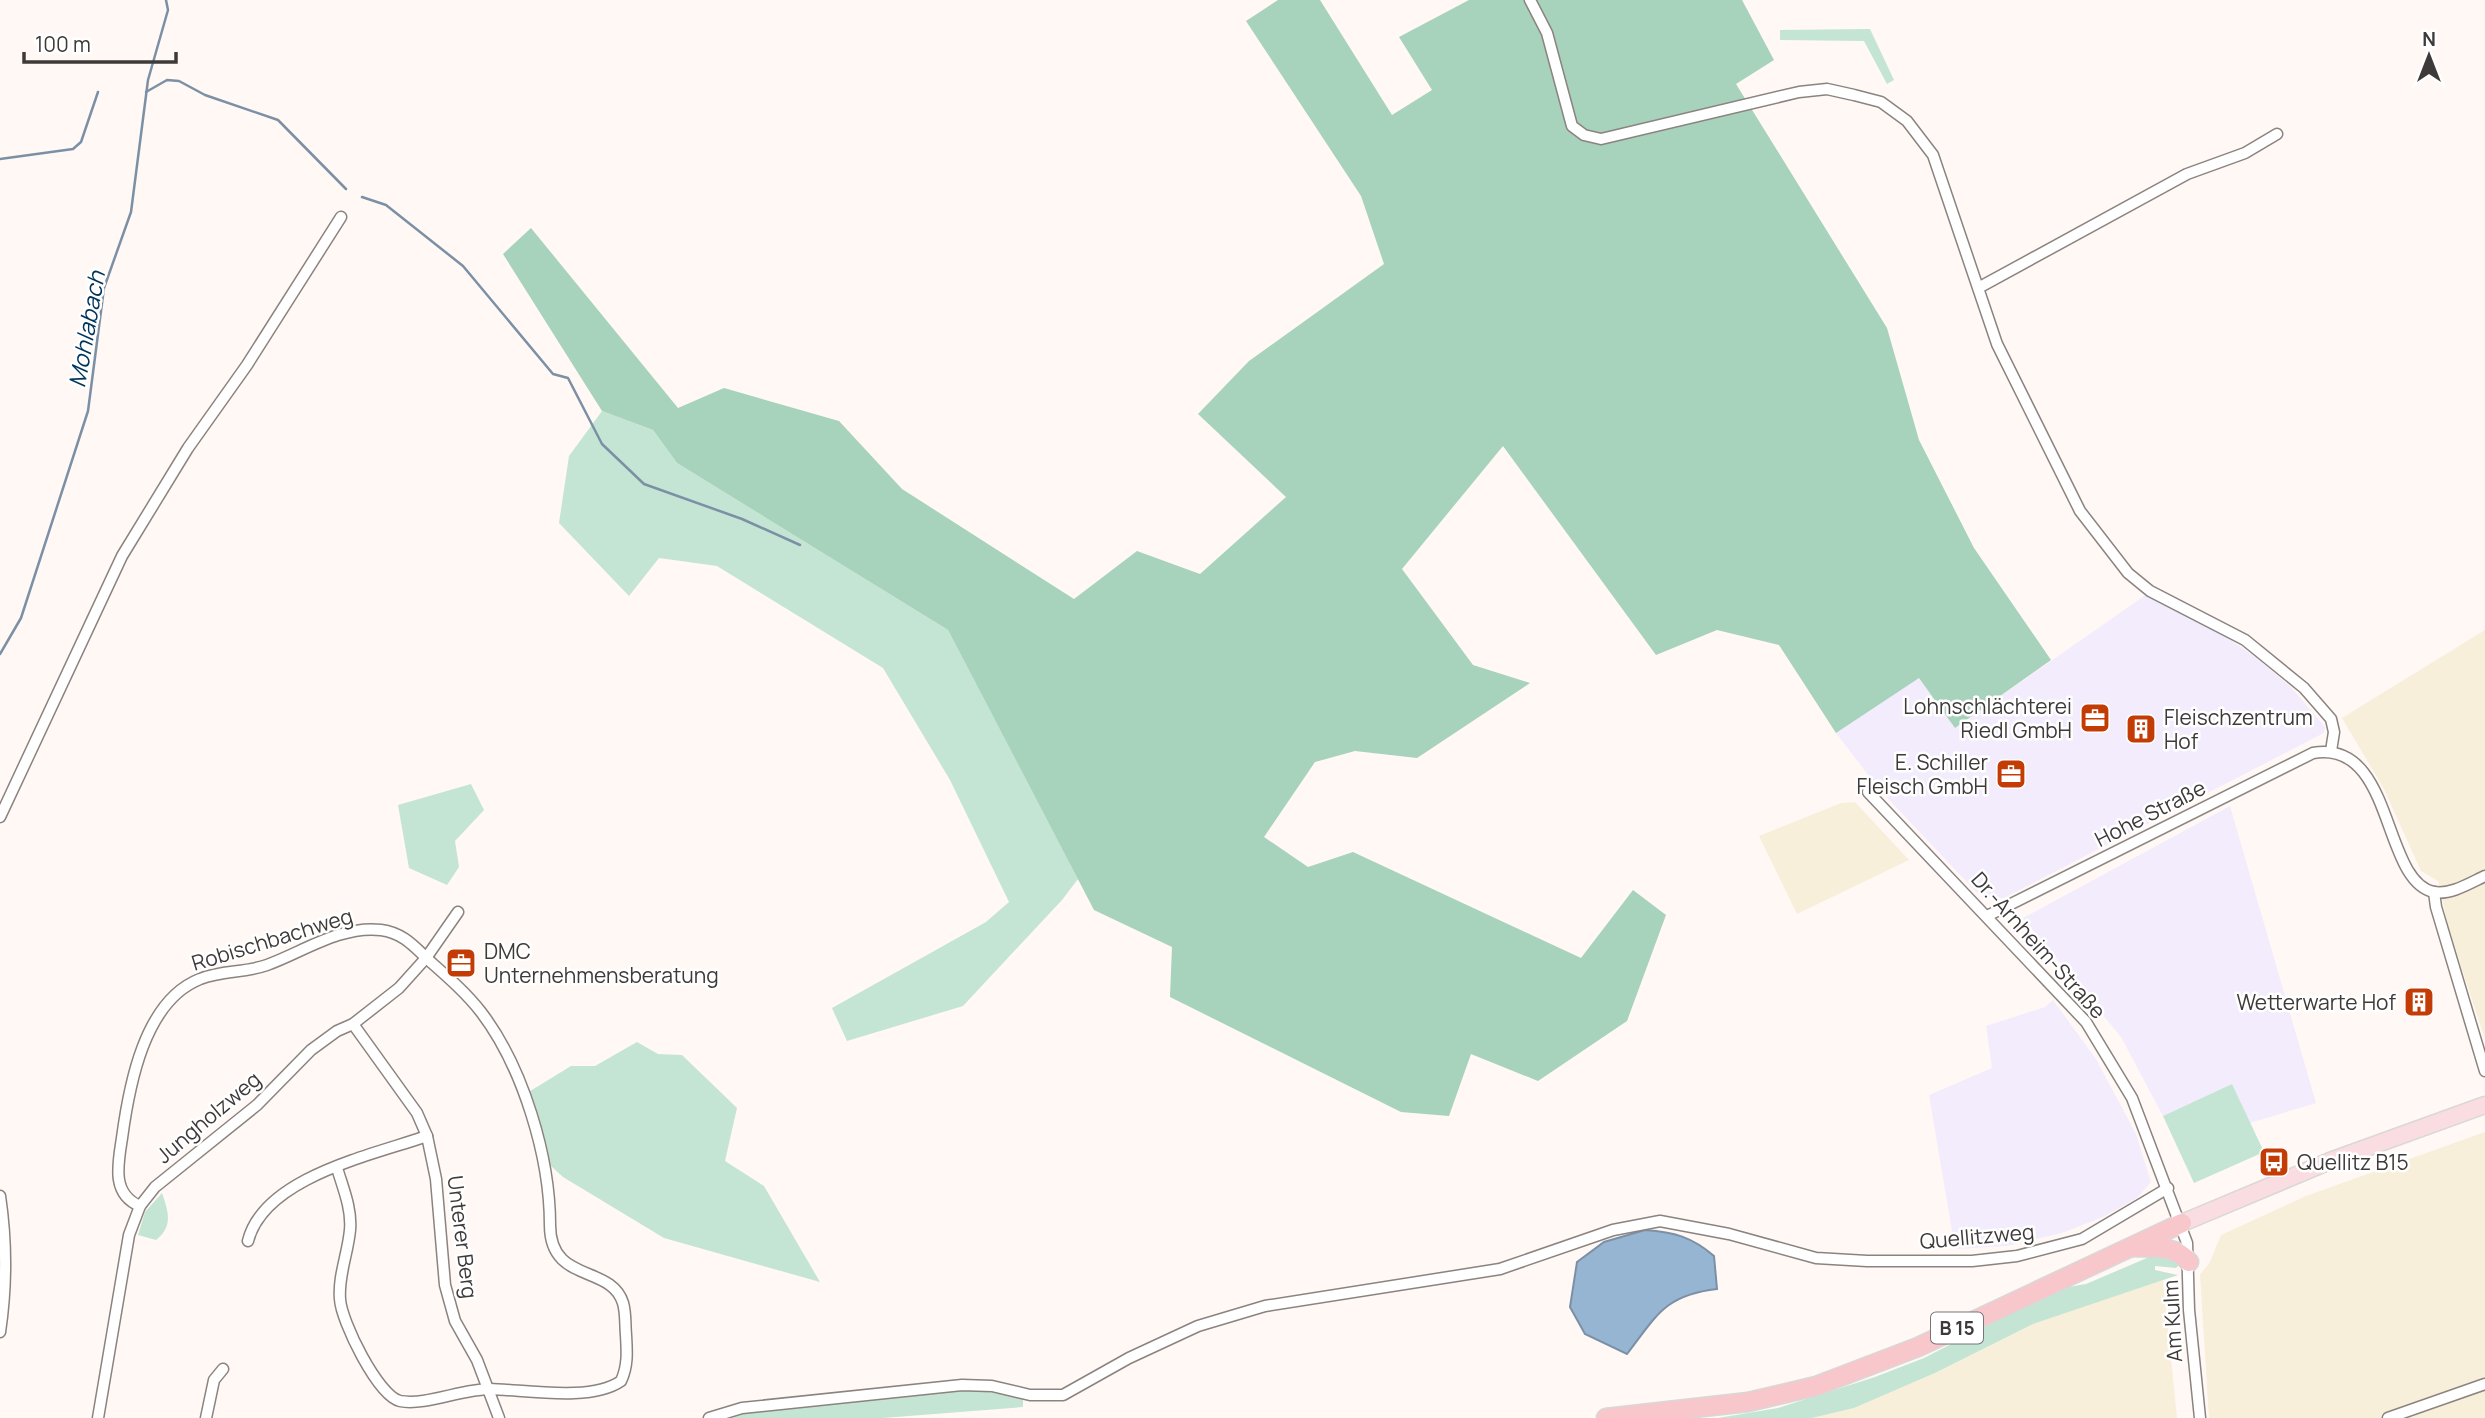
<svg xmlns="http://www.w3.org/2000/svg" width="2485" height="1418" viewBox="0 0 2485 1418" font-family="Manrope,sans-serif">
<rect width="100%" height="100%" fill="#fff8f5"/>
<g fill="#f8efda">
<path d="M 2485,630 L 2485,1039 L 2449,930 L 2438,881 L 2421,871 L 2384,789 L 2342,718 Z"/>
<path d="M 1855,802 L 1909,860 L 1797,914 L 1759,836 L 1841,803 Z"/>
<path d="M 2485,1132 L 2485,1418 L 2209,1418 L 2200,1274 L 2209,1264 L 2221,1235 L 2306,1196 Z"/>
<path d="M 2163,1280 L 2177,1418 L 1812,1418 L 1854,1408 L 1935,1373 L 2033,1324 Z"/>
</g>
<g fill="#f3ecfd">
<path d="M 2147,594 L 2224,636 L 2254,656 L 2291,687 L 2325,727 L 2324,733 L 2004,898 L 1979,895 L 1879,789 L 1836,733 L 1919,677 L 1955,728 Z"/>
<path d="M 2230,806 L 2316,1103 L 2250,1123 L 2232,1084 L 2163,1116 L 2121,1037 L 2023,918 Z"/>
<path d="M 2053,1000 L 2096,1059 L 2136,1134 L 2151,1182 L 2137,1198 L 2103,1217 L 2062,1233 L 2007,1246 L 1955,1249 L 1929,1095 L 1992,1068 L 1986,1026 L 2045,1007 Z"/>
</g>
<g fill="#c4e5d3">
<path d="M 1870,29 L 1894,80 L 1887,84 L 1864,41 L 1780,40 L 1780,30 Z"/>
<path d="M 602,411 L 653,430 L 677,463 L 948,630 L 1078,879 L 1062,900 L 963,1006 L 847,1041 L 832,1008 L 986,922 L 1009,902 L 950,780 L 883,668 L 717,566 L 659,558 L 629,596 L 559,523 L 569,456 Z"/>
<path d="M 471,784 L 484,810 L 455,841 L 459,867 L 447,885 L 409,868 L 398,805 Z"/>
<path d="M 637,1042 L 658,1054 L 682,1055 L 737,1108 L 725,1161 L 764,1186 L 820,1282 L 664,1238 L 563,1177 L 550,1165 L 527,1093 L 571,1066 L 595,1066 Z"/>
<path d="M 2232,1084 L 2264,1152 L 2194,1183 L 2163,1116 Z"/>
<path d="M 162,1193 C 168,1211 174,1226 156,1240 L 138,1235 L 145,1212 Z"/>
<path d="M 2161,1252 L 2179,1265 L 2176,1268 L 2155,1266 L 2155,1270 L 2178,1275 L 2033,1324 L 1935,1373 L 1854,1408 L 1812,1418 L 1718,1418 L 1778,1408 L 1875,1377 L 1924,1358 L 2037,1300 L 2063,1288 L 2086,1284 Z"/>
<path d="M 971,1389 L 1023,1398 L 1023,1407 L 883,1418 L 732,1418 L 747,1413 Z"/>
</g>
<path fill="#a7d2bb" d="M 1278,0 L 1320,0 L 1392,115 L 1432,90 L 1399,37 L 1469,0 L 1742,0 L 1774,60 L 1736,84 L 1887,328 L 1919,440 L 1974,548 L 2051,660 L 1955,728 L 1919,678 L 1836,733 L 1779,645 L 1717,630 L 1656,655 L 1503,446 L 1402,569 L 1473,665 L 1530,683 L 1417,758 L 1355,751 L 1315,762 L 1264,837 L 1308,867 L 1353,852 L 1581,958 L 1633,890 L 1666,915 L 1627,1021 L 1538,1081 L 1471,1054 L 1449,1116 L 1401,1112 L 1170,997 L 1172,947 L 1094,910 L 948,630 L 677,463 L 653,430 L 602,411 L 503,254 L 531,228 L 678,408 L 724,388 L 839,421 L 902,489 L 1074,599 L 1137,551 L 1200,574 L 1286,497 L 1198,414 L 1249,361 L 1384,264 L 1361,196 L 1246,21 Z"/>
<path fill="#96b5d3" stroke="#7c90a5" stroke-width="2" d="M 1645,1230 C 1674,1232 1692,1237 1714,1256 L 1717,1289 C 1665,1295 1657,1315 1627,1354 L 1585,1334 L 1570,1307 L 1577,1262 L 1604,1242 Z"/>
<g fill="none" stroke-linecap="round" stroke-linejoin="round">
<g stroke="#7c90a5" stroke-width="2.5">
<path d="M 146,92 L 167,80 L 179,81 L 205,95 L 278,120 L 346,189"/>
<path d="M 0,159 L 73,149 L 81,142 L 98,92"/>
<path d="M 362,197 L 386,205 L 463,266 L 553,374 L 568,378 L 602,444 L 644,484 L 742,519 L 800,545"/>
<path d="M 0,654 L 21,618 L 88,411 L 104,288 L 131,212 L 148,80 L 168,10 L 166,0"/>
</g>
<g stroke="#8b837f" stroke-width="13">
<g id="street">
<path d="M 1530,0 L 1547,33 L 1572,126 L 1584,135 L 1601,139 L 1799,92 L 1827,89 L 1854,95 L 1881,102 L 1907,121 L 1933,155 L 1997,344 L 2080,511 L 2128,573 L 2150,591 L 2245,640 L 2304,688 L 2331,719 L 2334,732 L 2331,751"/>
<path d="M 1980,287 L 2187,174 L 2245,153 L 2277,134"/>
<path d="M 1868,792 L 2086,1022 L 2132,1098 L 2187,1243 L 2189,1310 L 2200,1418"/>
<path d="M 0,817 L 122,556 L 188,448 L 247,365 L 341,217"/>
<path d="M 2434,892 L 2436,907 L 2485,1071"/>
<path d="M 1987,916 L 2313,753 C 2395,739 2381,881 2434,892 C 2451,895 2470,883 2485,876"/>
<path d="M 353,1024 L 417,1113 L 427,1136 L 436,1179 L 445,1285 L 455,1321 L 477,1360 L 499,1418"/>
<path d="M 0,1196 C 7,1243 7,1285 0,1332"/>
<path d="M 140,1206 C 111,1194 118,1164 122,1138 C 129,1086 144,1001 200,979 C 221,970 245,973 267,965 C 303,952 341,925 381,930 C 405,933 416,949 433,964 C 450,979 467,994 481,1012 C 523,1067 550,1157 550,1225 C 550,1284 611,1264 623,1303 C 626,1313 625,1325 626,1335 C 627,1352 628,1366 621,1381 C 591,1402 527,1390 490,1389 C 462,1389 425,1406 400,1401 C 378,1396 341,1321 340,1299 C 338,1276 348,1253 350,1230 C 352,1209 343,1188 337,1168"/>
<path d="M 248,1241 C 264,1177 373,1155 427,1136"/>
<path d="M 98,1418 L 129,1235 L 140,1206 L 155,1187 L 257,1105 L 311,1050 L 337,1031 L 353,1024 L 399,988 L 426,958 L 458,912"/>
<path d="M 206,1418 L 214,1380 L 223,1369"/>
<path d="M 709,1418 L 742,1408 L 962,1385 L 992,1386 L 1030,1395 L 1063,1395 L 1129,1358 L 1198,1326 L 1265,1306 L 1500,1269 L 1613,1230 L 1660,1221 L 1729,1234 L 1816,1258 L 1867,1261 L 1972,1261 L 2017,1256 L 2082,1239 L 2168,1188"/>
<path d="M 2388,1418 L 2485,1384"/>
</g>
</g>
<g stroke="#d8d8d7" stroke-width="19">
<path id="primary" d="M 2182,1223 L 2330,1161 L 2485,1105"/>
</g>
<g stroke="#d8d8d7" stroke-width="21">
<g id="highway">
<path d="M 2132,1247 C 2152,1248 2175,1244 2189,1262"/>
<path d="M 1606,1418 L 1748,1402 L 1816,1386 L 1918,1347 L 2182,1223"/>
</g>
</g>
<use href="#street" stroke="#fff" stroke-width="10"/>
<use href="#primary" stroke="#fadde0" stroke-width="16"/>
<use href="#highway" stroke="#f7c7cb" stroke-width="18"/>
</g>
<defs>
<g id="office-square" transform="scale(1.575)"><rect x="-9" y="-9" width="18" height="18" rx="4" fill="#c43c05" stroke="#fff"/><path d="M-6-3h4V-5.5h4V-3h4V5H-6ZM-1-4.5V-3h2v-1.5ZM-6 0V1H6V0Z" fill="#fff"/></g>
<g id="building-square" transform="scale(1.575)"><rect x="-9" y="-9" width="18" height="18" rx="4" fill="#c43c05" stroke="#fff"/><path d="M-4-6H4V6H1V3H-1V6H-4ZM-2.5-4.3h1.7v1.8h-1.7ZM.8-4.3h1.7v1.8H.8ZM-2.5-1h1.7V.8h-1.7ZM.8-1h1.7V.8H.8Z" fill="#fff"/></g>
<g id="bus-square" transform="scale(1.575)"><rect x="-9" y="-9" width="18" height="18" rx="4" fill="#c43c05" stroke="#fff"/><path d="M-5-6H5V4H4V6H2V4H-2V6H-4V4H-5ZM-3.5-4V0h7V-4ZM-3.5 1.2v1.5H-2V1.2ZM2 1.2v1.5H3.5V1.2Z" fill="#fff"/></g>
</defs>
<g fill-rule="evenodd">
<use href="#office-square" x="2095" y="718"/>
<use href="#building-square" x="2141" y="729"/>
<use href="#office-square" x="2011" y="774"/>
<use href="#office-square" x="461" y="963"/>
<use href="#building-square" x="2419" y="1002"/>
<use href="#bus-square" x="2274" y="1162"/>
</g>
<g text-anchor="middle" dominant-baseline="central" stroke-width="5" stroke-linejoin="round" paint-order="stroke">
<rect fill="#fff" stroke="#787574" stroke-width="2" x="1931" y="1312.5" width="52" height="31" rx="5"/>
<g font-size="19" font-weight="bold" fill="#3e3a39">
<text x="1957" y="1328">B 15</text>
</g>
<g font-size="21" fill="#3e3a39" stroke="#fff" text-anchor="end">
<text x="2072" y="706">Lohnschlächterei<tspan x="2072" dy="24">Riedl GmbH</tspan></text>
<text x="2164" y="717" text-anchor="start">Fleischzentrum<tspan x="2164" dy="24">Hof</tspan></text>
<text x="1988" y="762">E. Schiller<tspan x="1988" dy="24">Fleisch GmbH</tspan></text>
<text x="484" y="951" text-anchor="start">DMC<tspan x="484" dy="24">Unternehmensberatung</tspan></text>
<text x="2396" y="1002">Wetterwarte Hof</text>
<text x="2297" y="1162" text-anchor="start">Quellitz B15</text>
</g>
<g font-size="21" fill="#3e3a39" stroke="#fff">
<text transform="translate(2150 813) rotate(-27)">Hohe Straße</text>
<text transform="translate(272 939) rotate(-17)">Robischbachweg</text>
<text transform="translate(2039 945) rotate(48)">Dr.-Arnheim-Straße</text>
<text transform="translate(208 1117) rotate(-40)">Jungholzweg</text>
<text transform="translate(1977 1236) rotate(-5)">Quellitzweg</text>
<text transform="translate(463 1237) rotate(83)">Unterer Berg</text>
<text transform="translate(2172 1321) rotate(-93)">Am Kulm</text>
</g>
<g font-size="23" font-style="italic" fill="#00355b" stroke="#fff">
<text transform="translate(86 329) rotate(-80)">Mohlabach</text>
</g>
</g>
<g transform="translate(2429 56)" stroke="#ffffff" stroke-width="5" paint-order="stroke">
<path d="M0-5L12 26L0 18L-12 26Z" fill="#3e3a39"/>
<text y="-10" font-size="19" font-weight="bold" text-anchor="middle" fill="#3e3a39">N</text>
</g>
<path d="M24 52v10h152v-10" fill="none" stroke="#3e3a39" stroke-width="3.5"/>
<text x="35" y="52" font-size="21" fill="#3e3a39" stroke="#ffffff" stroke-width="5" paint-order="stroke">100 m</text>
</svg>
